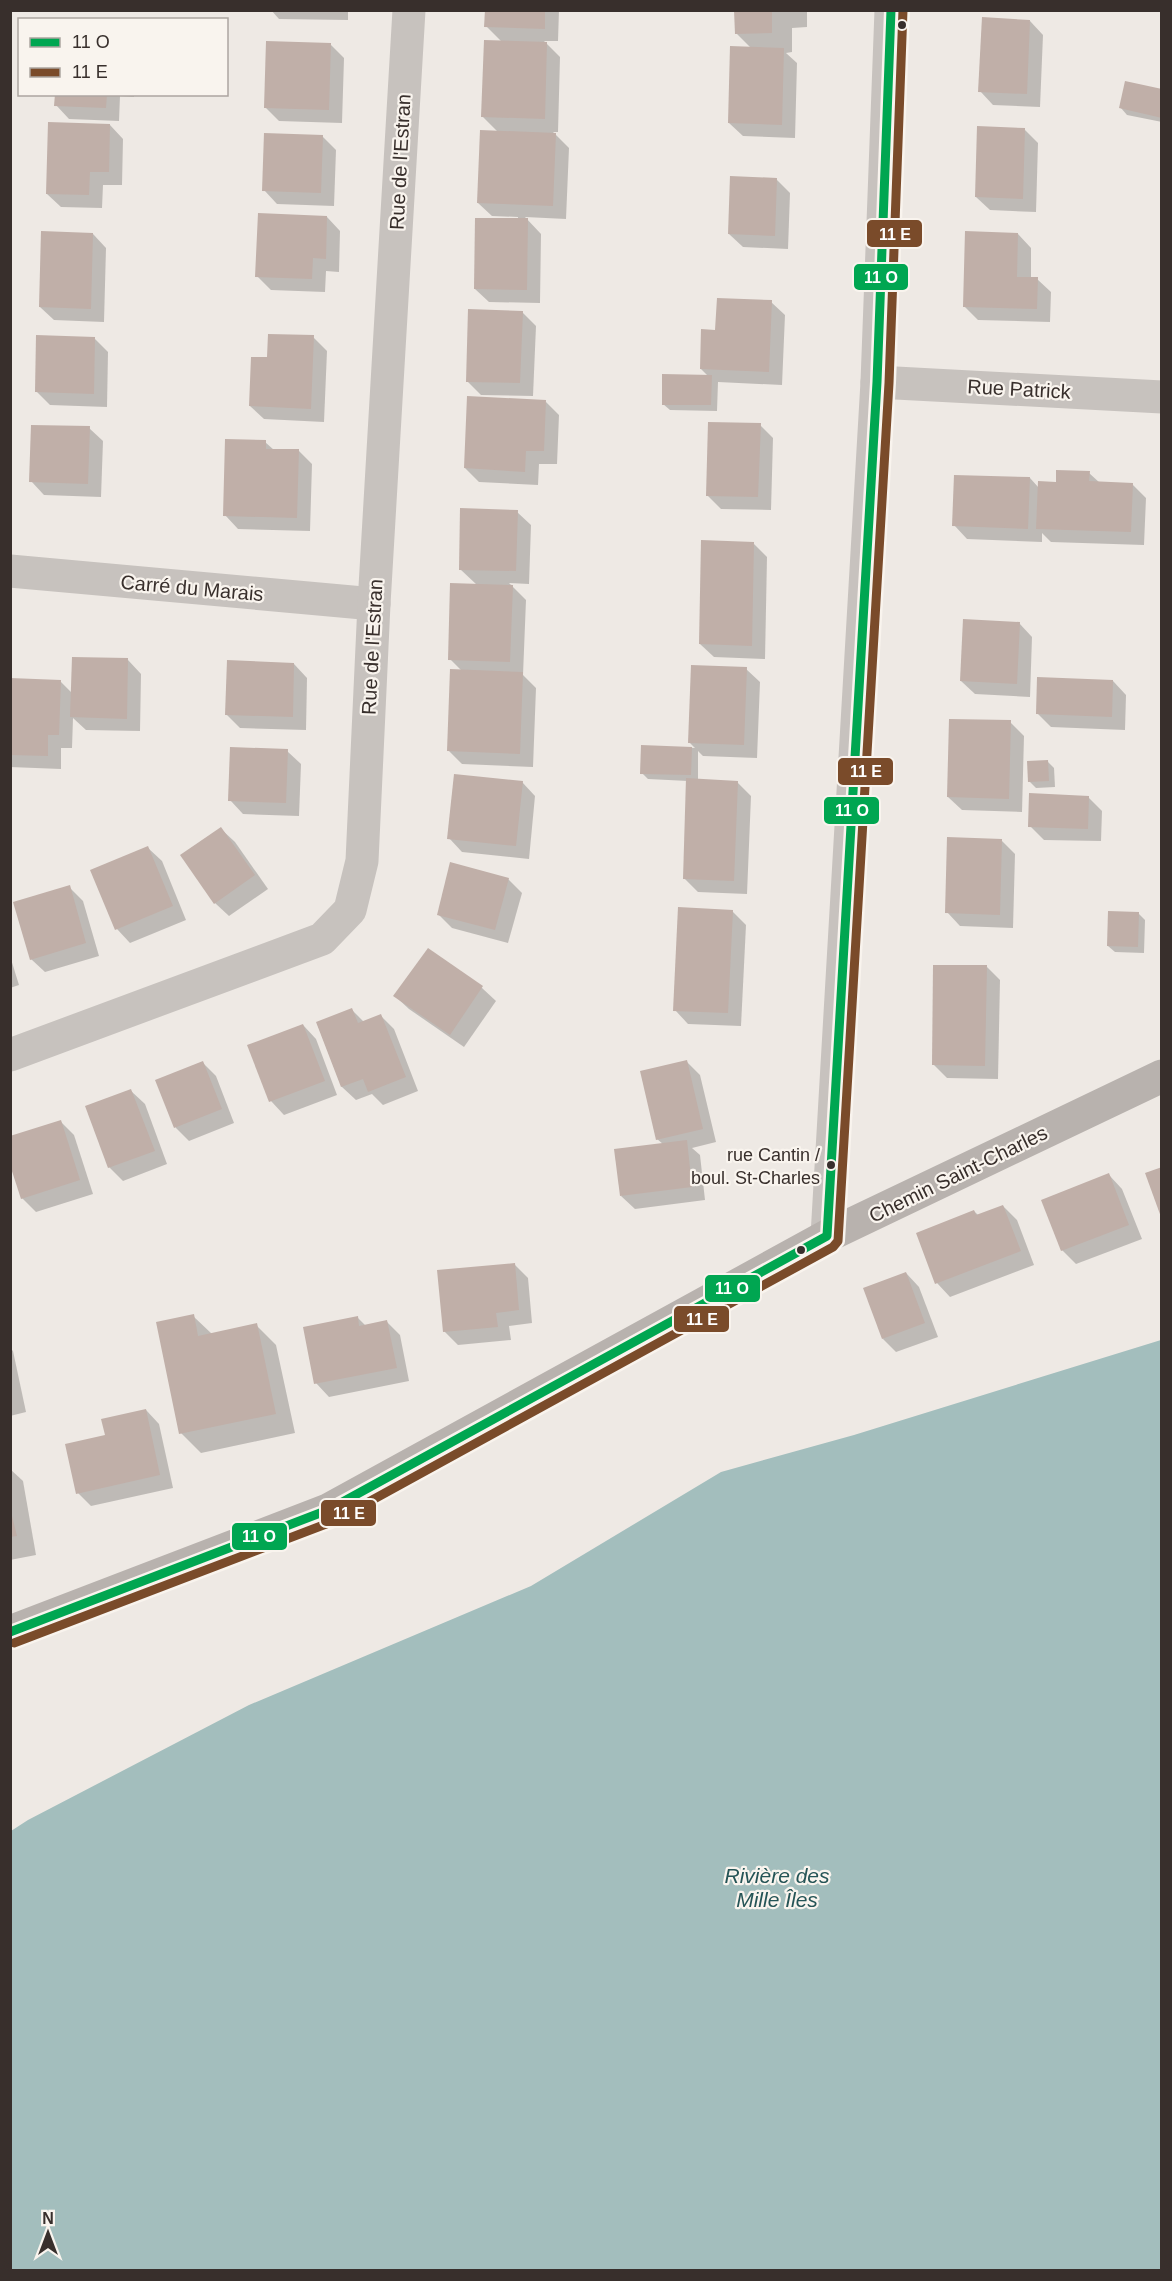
<svg xmlns="http://www.w3.org/2000/svg" width="1172" height="2281" viewBox="0 0 1172 2281" font-family="Arial,sans-serif">
<rect width="100%" height="100%" fill="#eee9e4"/>
<path fill="#a3bebd" d="M 1161,1340 L 1161,2270 L 11,2270 L 11,1831 L 28,1820 L 249,1705 L 531,1586 L 721,1472 L 854,1435 Z"/>
<g fill="#0003">
<path d="M 271,10 L 348,10 L 348,20 L 279,19 Z"/>
<path d="M 486,10 L 559,10 L 558,41 L 544,41 L 560,57 L 558,132 L 553,132 L 569,148 L 566,219 L 525,217 L 541,234 L 540,303 L 489,302 L 475,289 L 518,220 L 518,217 L 492,216 L 478,203 L 498,132 L 483,117 L 502,42 L 486,26 Z"/>
<path d="M 736,10 L 807,10 L 807,27 L 792,28 L 792,52 L 786,53 L 797,63 L 795,138 L 743,136 L 729,123 L 752,49 L 736,33 Z"/>
<path d="M 1030,21 L 1043,35 L 1040,107 L 993,105 L 980,91 Z"/>
<path d="M 331,45 L 344,58 L 342,123 L 279,121 L 266,108 Z"/>
<path d="M 1162,91 L 1162,122 L 1127,115 L 1121,108 Z"/>
<path d="M 56,94 L 134,94 L 134,97 L 120,96 L 119,121 L 69,119 L 56,105 Z"/>
<path d="M 110,125 L 123,139 L 122,185 L 103,185 L 102,208 L 61,207 L 47,194 Z"/>
<path d="M 1025,130 L 1038,143 L 1036,212 L 990,210 L 976,197 Z"/>
<path d="M 322,136 L 336,150 L 334,206 L 277,204 L 264,190 Z"/>
<path d="M 776,179 L 790,193 L 788,249 L 743,247 L 729,234 Z"/>
<path d="M 327,217 L 340,231 L 339,272 L 326,271 L 325,292 L 271,290 L 257,276 Z"/>
<path d="M 93,234 L 106,248 L 104,322 L 54,320 L 40,307 Z"/>
<path d="M 1018,234 L 1031,248 L 1031,279 L 1037,279 L 1051,292 L 1050,322 L 978,320 L 964,306 Z"/>
<path d="M 771,302 L 785,315 L 782,385 L 718,382 L 717,411 L 670,410 L 663,404 L 709,377 L 701,369 L 717,331 Z"/>
<path d="M 522,312 L 536,326 L 533,396 L 481,395 L 467,381 Z"/>
<path d="M 313,337 L 327,351 L 324,422 L 264,419 L 250,406 L 269,359 Z"/>
<path d="M 95,339 L 108,352 L 107,407 L 50,405 L 36,391 Z"/>
<path d="M 546,402 L 559,415 L 557,464 L 539,464 L 538,485 L 479,482 L 465,468 Z"/>
<path d="M 760,425 L 773,438 L 771,510 L 721,509 L 707,495 Z"/>
<path d="M 89,428 L 103,441 L 101,497 L 44,495 L 31,481 Z"/>
<path d="M 265,442 L 274,450 L 299,451 L 312,464 L 310,531 L 238,529 L 225,515 Z"/>
<path d="M 1089,473 L 1100,483 L 1132,484 L 1146,498 L 1144,545 L 1051,542 L 1042,533 L 1042,542 L 967,539 L 954,525 L 1030,478 L 1039,488 Z"/>
<path d="M 517,512 L 531,525 L 529,584 L 509,583 L 526,600 L 523,675 L 536,688 L 533,767 L 462,764 L 449,751 L 462,671 L 450,659 L 477,585 L 460,569 Z"/>
<path d="M 754,544 L 767,557 L 765,659 L 714,657 L 700,644 Z"/>
<path d="M 1019,623 L 1032,637 L 1030,697 L 975,694 L 961,681 Z"/>
<path d="M 128,660 L 141,674 L 140,731 L 86,730 L 73,718 L 72,748 L 61,748 L 61,769 L 10,767 L 10,680 L 61,682 L 72,693 Z"/>
<path d="M 294,664 L 307,678 L 306,730 L 240,728 L 226,714 Z"/>
<path d="M 746,669 L 760,682 L 757,758 L 703,756 L 698,751 L 698,780 L 737,782 L 751,796 L 747,894 L 698,892 L 684,878 L 688,781 L 648,779 L 642,773 L 643,746 L 695,748 L 690,743 Z"/>
<path d="M 1113,681 L 1126,695 L 1125,730 L 1051,727 L 1037,713 Z"/>
<path d="M 1010,722 L 1024,736 L 1022,812 L 962,810 L 948,797 Z"/>
<path d="M 287,751 L 301,764 L 299,816 L 243,814 L 230,800 Z"/>
<path d="M 1048,762 L 1054,768 L 1055,787 L 1036,788 L 1029,781 Z"/>
<path d="M 522,782 L 535,796 L 529,859 L 462,852 L 449,838 Z"/>
<path d="M 1088,797 L 1102,811 L 1101,841 L 1044,840 L 1030,826 Z"/>
<path d="M 221,829 L 235,842 L 268,889 L 229,916 L 215,903 L 182,856 Z"/>
<path d="M 1002,841 L 1015,854 L 1013,928 L 960,926 L 947,912 Z"/>
<path d="M 148,848 L 162,861 L 186,920 L 130,943 L 117,929 Z"/>
<path d="M 508,879 L 522,893 L 508,943 L 452,928 L 438,914 Z"/>
<path d="M 69,887 L 83,901 L 99,956 L 45,972 L 31,959 Z"/>
<path d="M 732,911 L 746,925 L 741,1026 L 688,1024 L 675,1010 Z"/>
<path d="M 1139,914 L 1145,920 L 1144,953 L 1115,952 L 1108,946 Z"/>
<path d="M 428,950 L 482,988 L 496,1001 L 464,1047 L 409,1009 L 395,996 Z"/>
<path d="M 10,956 L 19,985 L 10,988 Z"/>
<path d="M 987,967 L 1000,980 L 998,1079 L 947,1078 L 933,1064 Z"/>
<path d="M 352,1010 L 364,1022 L 381,1016 L 394,1029 L 418,1091 L 383,1105 L 372,1094 L 356,1100 L 342,1087 L 317,1023 Z"/>
<path d="M 303,1025 L 316,1039 L 337,1095 L 284,1115 L 271,1101 Z"/>
<path d="M 202,1062 L 216,1076 L 234,1123 L 189,1141 L 176,1128 L 157,1081 Z"/>
<path d="M 687,1062 L 700,1075 L 716,1142 L 692,1148 L 700,1155 L 705,1200 L 635,1209 L 621,1196 L 663,1144 L 657,1139 Z"/>
<path d="M 131,1091 L 145,1104 L 167,1164 L 123,1181 L 109,1167 Z"/>
<path d="M 61,1122 L 74,1135 L 93,1194 L 36,1212 L 22,1198 Z"/>
<path d="M 1109,1175 L 1122,1189 L 1142,1239 L 1076,1264 L 1062,1250 Z"/>
<path d="M 1003,1206 L 1017,1220 L 1034,1265 L 950,1297 L 937,1283 L 974,1211 L 979,1216 Z"/>
<path d="M 514,1264 L 528,1278 L 532,1323 L 509,1326 L 511,1340 L 458,1345 L 444,1331 Z"/>
<path d="M 906,1273 L 919,1287 L 938,1337 L 896,1352 L 883,1339 Z"/>
<path d="M 193,1316 L 212,1334 L 256,1325 L 276,1345 L 295,1433 L 201,1453 L 181,1433 Z"/>
<path d="M 357,1317 L 366,1326 L 387,1322 L 400,1335 L 409,1381 L 329,1397 L 316,1383 Z"/>
<path d="M 10,1348 L 13,1351 L 26,1412 L 10,1416 Z"/>
<path d="M 146,1410 L 159,1424 L 173,1488 L 91,1506 L 78,1493 L 107,1436 Z"/>
<path d="M 10,1469 L 23,1481 L 36,1555 L 10,1560 Z"/>
</g>
<g fill="#c0afa8">
<path d="M 485,10 L 545,10 L 545,29 L 484,27 Z"/>
<path d="M 734,10 L 772,10 L 772,33 L 735,34 Z"/>
<path d="M 982,17 L 1030,20 L 1027,94 L 978,92 Z"/>
<path d="M 484,40 L 547,42 L 545,119 L 481,117 Z"/>
<path d="M 266,41 L 331,43 L 329,110 L 264,108 Z"/>
<path d="M 730,46 L 784,48 L 782,125 L 728,123 Z"/>
<path d="M 1125,81 L 1162,89 L 1162,118 L 1119,108 Z"/>
<path d="M 55,94 L 107,94 L 106,108 L 54,106 Z"/>
<path d="M 48,122 L 110,124 L 109,172 L 90,172 L 89,195 L 46,194 Z"/>
<path d="M 977,126 L 1025,128 L 1023,199 L 975,197 Z"/>
<path d="M 480,130 L 556,133 L 553,206 L 477,203 Z"/>
<path d="M 264,133 L 323,135 L 321,193 L 262,191 Z"/>
<path d="M 730,176 L 777,178 L 775,236 L 728,234 Z"/>
<path d="M 258,213 L 327,216 L 326,259 L 313,258 L 312,279 L 255,277 Z"/>
<path d="M 475,218 L 528,218 L 527,290 L 474,289 Z"/>
<path d="M 41,231 L 93,233 L 91,309 L 39,307 Z"/>
<path d="M 965,231 L 1018,233 L 1017,277 L 1038,277 L 1037,309 L 963,307 Z"/>
<path d="M 717,298 L 772,300 L 769,372 L 700,369 L 701,329 L 715,330 Z"/>
<path d="M 468,309 L 523,311 L 520,383 L 466,382 Z"/>
<path d="M 268,334 L 314,335 L 311,409 L 249,406 L 251,357 L 267,357 Z"/>
<path d="M 36,335 L 95,337 L 94,394 L 35,392 Z"/>
<path d="M 662,374 L 712,375 L 711,405 L 662,405 Z"/>
<path d="M 467,396 L 546,400 L 544,451 L 526,451 L 525,472 L 464,468 Z"/>
<path d="M 708,422 L 761,423 L 758,497 L 706,496 Z"/>
<path d="M 31,425 L 90,426 L 88,484 L 29,482 Z"/>
<path d="M 225,439 L 266,440 L 266,449 L 299,449 L 297,518 L 223,516 Z"/>
<path d="M 1056,470 L 1090,471 L 1089,481 L 1133,483 L 1131,532 L 1036,529 L 1038,481 L 1056,482 Z"/>
<path d="M 954,475 L 1030,477 L 1028,529 L 952,526 Z"/>
<path d="M 460,508 L 518,510 L 516,571 L 459,570 Z"/>
<path d="M 701,540 L 754,542 L 752,646 L 699,644 Z"/>
<path d="M 450,583 L 513,585 L 510,662 L 448,660 Z"/>
<path d="M 963,619 L 1020,622 L 1017,684 L 960,681 Z"/>
<path d="M 72,657 L 128,658 L 127,719 L 70,717 Z"/>
<path d="M 227,660 L 294,663 L 293,717 L 225,715 Z"/>
<path d="M 691,665 L 747,667 L 744,745 L 688,743 Z"/>
<path d="M 450,669 L 523,672 L 520,754 L 447,751 Z"/>
<path d="M 1037,677 L 1113,680 L 1112,717 L 1036,714 Z"/>
<path d="M 10,678 L 61,680 L 59,735 L 48,735 L 48,756 L 10,755 Z"/>
<path d="M 949,719 L 1011,720 L 1009,799 L 947,797 Z"/>
<path d="M 641,745 L 692,747 L 691,775 L 640,774 Z"/>
<path d="M 230,747 L 288,749 L 286,803 L 228,801 Z"/>
<path d="M 1048,760 L 1049,781 L 1028,782 L 1027,761 Z"/>
<path d="M 454,774 L 523,781 L 516,846 L 447,839 Z"/>
<path d="M 686,778 L 738,781 L 734,881 L 683,879 Z"/>
<path d="M 1029,793 L 1089,796 L 1088,829 L 1028,827 Z"/>
<path d="M 221,827 L 255,875 L 214,904 L 180,855 Z"/>
<path d="M 947,837 L 1002,839 L 1000,915 L 945,913 Z"/>
<path d="M 148,846 L 173,906 L 115,930 L 90,870 Z"/>
<path d="M 450,862 L 509,878 L 495,930 L 437,915 Z"/>
<path d="M 70,885 L 86,943 L 30,960 L 13,902 Z"/>
<path d="M 678,907 L 733,910 L 728,1013 L 673,1011 Z"/>
<path d="M 1108,911 L 1139,912 L 1138,947 L 1107,946 Z"/>
<path d="M 428,948 L 483,986 L 450,1035 L 393,996 Z"/>
<path d="M 933,965 L 987,965 L 985,1066 L 932,1065 Z"/>
<path d="M 352,1008 L 358,1023 L 381,1014 L 406,1077 L 368,1092 L 363,1079 L 341,1087 L 316,1022 Z"/>
<path d="M 303,1024 L 325,1081 L 269,1102 L 247,1045 Z"/>
<path d="M 687,1060 L 703,1129 L 656,1140 L 640,1071 Z"/>
<path d="M 203,1061 L 222,1109 L 174,1128 L 155,1080 Z"/>
<path d="M 131,1089 L 155,1151 L 108,1168 L 85,1106 Z"/>
<path d="M 61,1120 L 80,1180 L 21,1199 L 10,1165 L 10,1136 Z"/>
<path d="M 687,1140 L 692,1187 L 620,1196 L 614,1149 Z"/>
<path d="M 1162,1167 L 1162,1217 L 1161,1217 L 1145,1173 Z"/>
<path d="M 1109,1173 L 1129,1225 L 1061,1251 L 1041,1200 Z"/>
<path d="M 1003,1205 L 1021,1251 L 935,1284 L 916,1233 L 974,1210 L 976,1215 Z"/>
<path d="M 515,1263 L 519,1310 L 496,1313 L 498,1327 L 443,1332 L 437,1270 Z"/>
<path d="M 906,1272 L 925,1323 L 882,1339 L 863,1288 Z"/>
<path d="M 194,1314 L 198,1336 L 257,1323 L 276,1414 L 179,1434 L 156,1322 Z"/>
<path d="M 358,1316 L 359,1326 L 387,1320 L 397,1368 L 314,1384 L 303,1327 Z"/>
<path d="M 146,1409 L 160,1475 L 76,1494 L 65,1444 L 105,1435 L 101,1419 Z"/>
<path d="M 10,1508 L 17,1536 L 10,1537 Z"/>
</g>
<g fill="none" stroke-linecap="round" stroke-linejoin="round">
<g stroke="#c7c2be" stroke-width="33">
<path d="M 877,382 L 1162,397"/>
<path d="M 10,571 L 374,604"/>
<path d="M 10,1055 L 322,939 L 350,910 L 362,861 L 374,604 L 409,10"/>
<path d="M 827,1236 L 877,382 L 891,10"/>
</g>
<path stroke="#b8b2ae" stroke-width="33" d="M 10,1632 L 328,1510 L 827,1236 L 1162,1076"/>
<g stroke="#f9f4ee" stroke-width="14">
<path id="bus-1" d="M 10,1632 L 328,1510 L 827,1236 L 877,382 L 891,10"/>
</g>
<g stroke="#f9f4ee" stroke-width="14">
<path id="bus-2" d="M 14,1643 L 334,1521 L 833,1247 L 838,1241 L 889,383 L 903,10"/>
</g>
<use href="#bus-1" stroke="#00a651" stroke-width="9"/>
<use href="#bus-2" stroke="#7a4b2a" stroke-width="9"/>
</g>
<g fill="#382f2c" stroke="#f9f4ee" stroke-width="2">
<circle cx="902" cy="25" r="5"/>
<circle cx="831" cy="1165" r="5"/>
<circle cx="801" cy="1250" r="5"/>
</g>
<g text-anchor="middle" dominant-baseline="central" stroke-width="4.5" stroke-linejoin="round" paint-order="stroke">
<g font-size="18" fill="#382f2c" stroke="#f9f4ee" text-anchor="end">
<text x="820" y="1155">rue Cantin /<tspan x="820" dy="23">boul. St-Charles</tspan></text>
</g>
<g font-size="20" fill="#382f2c" stroke="#f9f4ee">
<text transform="translate(400 162) rotate(-87)">Rue de l'Estran</text>
<text transform="translate(1019 389) rotate(3)">Rue Patrick</text>
<text transform="translate(192 588) rotate(5)">Carré du Marais</text>
<text transform="translate(372 647) rotate(-87)">Rue de l'Estran</text>
<text transform="translate(958 1174) rotate(-26)">Chemin Saint-Charles</text>
</g>
<g font-size="21" font-style="italic" fill="#255456" stroke="#f9f4ee">
<text x="777" y="1875">Rivière des<tspan x="777" dy="24">Mille Îles</tspan></text>
</g>
</g>
<g stroke="#f9f4ee" stroke-width="2">
<rect x="866" y="219" width="57" height="29" rx="6" fill="#7a4b2a"/>
<rect x="853" y="263" width="56" height="28" rx="6" fill="#00a651"/>
<rect x="837" y="757" width="57" height="29" rx="6" fill="#7a4b2a"/>
<rect x="823" y="796" width="57" height="29" rx="6" fill="#00a651"/>
<rect x="704" y="1274" width="57" height="29" rx="6" fill="#00a651"/>
<rect x="673" y="1305" width="57" height="28" rx="6" fill="#7a4b2a"/>
<rect x="320" y="1499" width="57" height="28" rx="6" fill="#7a4b2a"/>
<rect x="231" y="1522" width="57" height="29" rx="6" fill="#00a651"/>
</g>
<g font-size="16" text-anchor="middle" font-weight="bold" fill="#fff">
<text x="895" y="240">11 E</text>
<text x="881" y="283">11 O</text>
<text x="866" y="777">11 E</text>
<text x="852" y="816">11 O</text>
<text x="732" y="1294">11 O</text>
<text x="702" y="1325">11 E</text>
<text x="349" y="1519">11 E</text>
<text x="259" y="1542">11 O</text>
</g>
<rect width="1172" height="2281" fill="none" stroke="#382f2c" stroke-width="24"/>
<rect x="18" y="18" width="210" height="78" fill="#f9f4ee" stroke="#aca5a0" stroke-width="1.5"/>
<rect x="30" y="38" width="30" height="9" fill="#00a651" stroke="#aca5a0" stroke-width="1.5"/>
<text x="72" y="48" font-size="18" fill="#382f2c">11 O</text>
<rect x="30" y="68" width="30" height="9" fill="#7a4b2a" stroke="#aca5a0" stroke-width="1.5"/>
<text x="72" y="78" font-size="18" fill="#382f2c">11 E</text>
<g transform="translate(48 2233)" stroke="#f9f4ee" stroke-width="4.5" paint-order="stroke">
<path d="M0-4.5L10 22L0 15L-10 22Z" fill="#382f2c"/>
<text y="-9" font-size="16" font-weight="bold" text-anchor="middle" fill="#382f2c">N</text>
</g>
</svg>
